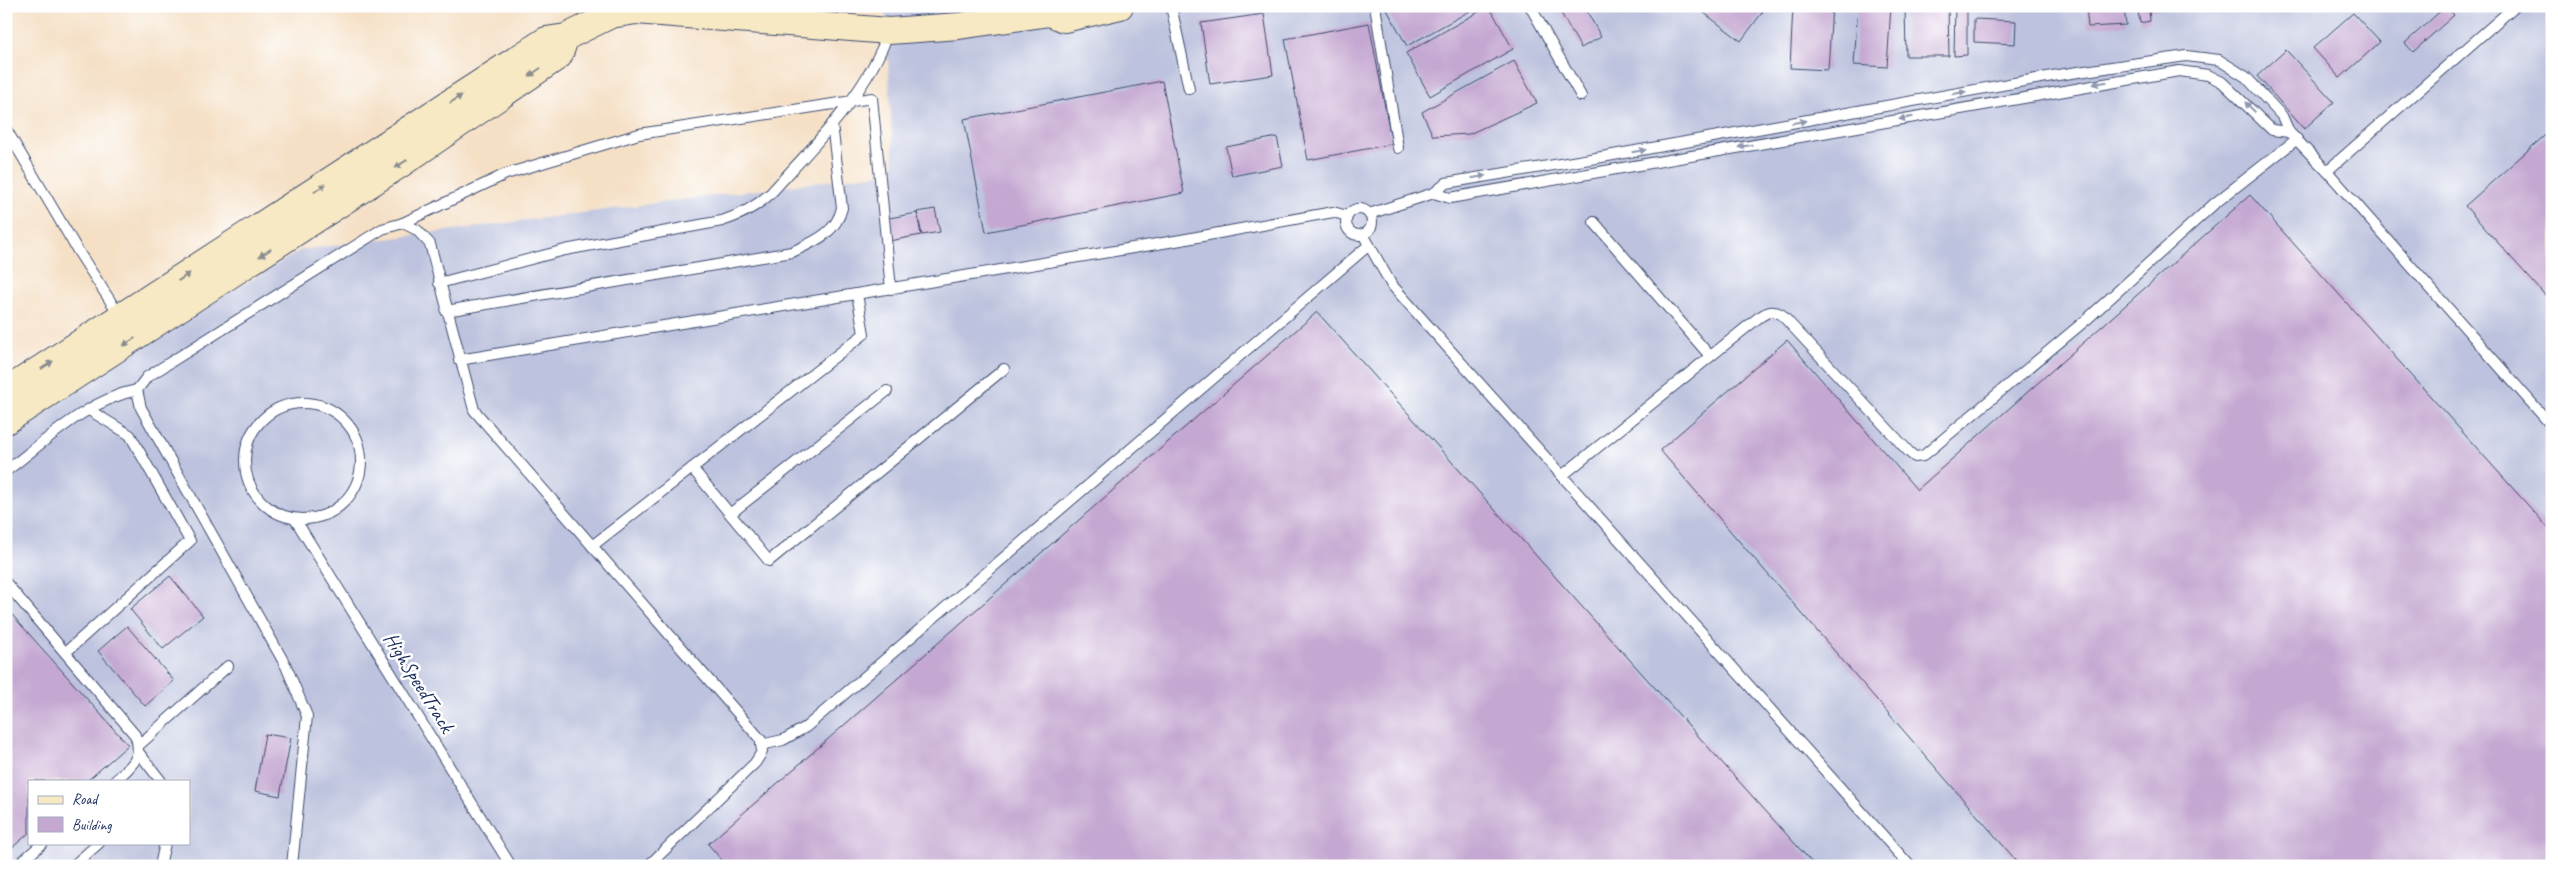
<svg xmlns="http://www.w3.org/2000/svg" width="2558" height="872" viewBox="0 0 2558 872" font-family="Caveat,sans-serif">
<rect width="100%" height="100%" fill="#fff"/>
<filter id="ink" filterUnits="userSpaceOnUse"><feTurbulence type="fractalNoise" baseFrequency=".02" numOctaves="2"/><feDisplacementMap in="SourceGraphic" scale="10" xChannelSelector="R" yChannelSelector="G"/><feConvolveMatrix kernelMatrix="1 2 1 2 8 2 1 2 1" color-interpolation-filters="sRGB"/></filter>
<filter id="wash" filterUnits="userSpaceOnUse"><feTurbulence type="fractalNoise" baseFrequency=".0096" numOctaves="4" result="noise"/><feDisplacementMap in="SourceGraphic" scale="20" xChannelSelector="R" yChannelSelector="G"/><feGaussianBlur stdDeviation="1.12" result="paint"/><feColorMatrix in="noise" values="0 0 0 0 0 0 0 0 0 0 0 0 0 0 0 0 0 1.4 0 .05"/><feComposite in="paint" operator="in"/></filter>
<g filter="url(#wash)">
<rect width="100%" height="100%" fill="#f5e0c6"/>
<path fill="#bdc3de" fill-rule="evenodd" d="M 885,6 L 2552,6 L 2552,866 L 6,866 L 6,440 L 116,360 L 301,250 L 894,172 ZM 29,781 L 189,781 L 189,843 L 29,843 Z"/>
<g id="blocks">
<g fill="#c5a8d1">
<path d="M 1389,6 L 1479,6 L 1407,46 L 1386,8 Z"/>
<path d="M 1489,6 L 1513,49 L 1430,96 L 1406,53 Z"/>
<path d="M 1557,6 L 1584,6 L 1601,37 L 1581,48 Z"/>
<path d="M 1695,6 L 1767,6 L 1741,41 Z"/>
<path d="M 1793,6 L 1832,6 L 1828,70 L 1790,68 Z"/>
<path d="M 1858,6 L 1891,6 L 1887,67 L 1854,65 Z"/>
<path d="M 1905,6 L 1948,6 L 1949,56 L 1906,56 Z"/>
<path d="M 1955,6 L 1967,6 L 1967,55 L 1954,56 Z"/>
<path d="M 2086,6 L 2124,6 L 2126,25 L 2088,27 Z"/>
<path d="M 2137,6 L 2168,6 L 2168,7 L 2149,10 L 2150,21 L 2140,23 Z"/>
<path d="M 2446,6 L 2454,15 L 2413,52 L 2405,43 Z"/>
<path d="M 2353,13 L 2380,42 L 2340,78 L 2313,48 Z"/>
<path d="M 1264,14 L 1273,75 L 1210,84 L 1201,23 Z"/>
<path d="M 1974,19 L 2016,21 L 2015,44 L 1974,42 Z"/>
<path d="M 1369,23 L 1392,144 L 1308,160 L 1285,39 Z"/>
<path d="M 2286,50 L 2334,102 L 2304,129 L 2257,76 Z"/>
<path d="M 1514,61 L 1537,103 L 1469,134 L 1433,136 L 1422,112 Z"/>
<path d="M 1162,81 L 1184,193 L 986,232 L 964,119 Z"/>
<path d="M 2552,129 L 2552,303 L 2465,206 Z"/>
<path d="M 1277,137 L 1283,166 L 1232,176 L 1226,147 Z"/>
<path d="M 2250,195 L 2552,532 L 2552,866 L 2021,866 L 1660,450 L 1787,340 L 1917,490 Z"/>
<path d="M 935,209 L 940,232 L 922,235 L 917,212 Z"/>
<path d="M 917,213 L 921,235 L 889,241 L 884,219 Z"/>
<path d="M 1317,312 L 1815,866 L 727,866 L 708,844 Z"/>
<path d="M 170,576 L 203,616 L 163,649 L 130,609 Z"/>
<path d="M 6,608 L 128,745 L 87,781 L 29,781 L 29,833 L 6,853 Z"/>
<path d="M 127,626 L 174,681 L 145,706 L 98,651 Z"/>
<path d="M 265,734 L 291,738 L 280,796 L 255,791 Z"/>
</g>
</g>
</g>
<g filter="url(#ink)">
<use href="#blocks" fill-opacity="0" stroke="#3c4a6e" stroke-width="1"/>
<g fill="none" stroke-linecap="round" stroke-linejoin="round">
<g stroke="#3c4a6e" stroke-width="12">
<g id="lane">
<path d="M 1171,6 L 1189,89"/>
<path d="M 1375,6 L 1398,148"/>
<path d="M 1530,6 L 1581,96"/>
<path d="M 6,129 L 78,251 L 120,316"/>
<path d="M 2327,171 L 2515,6"/>
<path d="M 1434,193 L 1450,198 L 2179,71 L 2208,75 L 2222,82 L 2272,130 L 2289,132"/>
<circle cx="1359" cy="222" r="13"/>
<path d="M 1369,214 L 1434,193 L 1446,183 L 1602,157 L 2058,75 L 2186,56 L 2219,60 L 2246,77 L 2282,116 L 2289,132 L 2327,171 L 2552,426"/>
<path d="M 1594,222 L 1710,356"/>
<path d="M 403,223 L 506,174 L 639,134 L 872,98 L 891,289"/>
<path d="M 1363,234 L 1391,284 L 1910,866"/>
<path d="M 439,283 L 565,250 L 722,221 C 742,215 756,207 771,193 C 815,144 867,94 889,31"/>
<path d="M 446,311 L 792,252 C 813,242 836,234 842,208 L 832,124"/>
<path d="M 459,360 L 1181,240 L 1333,212 L 1347,216"/>
<circle cx="303" cy="461" r="58"/>
<path d="M 692,468 L 769,561 L 1004,369"/>
<path d="M 6,471 C 46,441 87,400 137,390"/>
<path d="M 1563,475 L 1758,318 C 1766,313 1771,309 1781,314 L 1909,452 L 1915,457 L 1923,456 L 2086,320 L 2214,204 L 2297,139"/>
<path d="M 730,514 L 887,391"/>
<path d="M 295,519 L 511,866"/>
<path d="M 592,546 L 864,334 L 857,294"/>
<path d="M 6,583 L 135,735 C 144,758 131,766 115,781"/>
<path d="M 66,652 L 190,541 L 130,435 L 89,410"/>
<path d="M 139,745 L 228,666"/>
<path d="M 761,745 L 783,740 L 806,727 L 1369,245"/>
<path d="M 139,753 L 161,781"/>
<path d="M 17,866 L 43,843"/>
<path d="M 73,866 L 99,843"/>
<path d="M 160,866 L 165,843"/>
<path d="M 292,866 L 307,716 L 286,666 L 141,408 L 137,390 L 147,377 L 382,229 L 403,223 L 417,230 L 430,244 L 474,410 L 761,740 L 762,752 L 755,763 L 648,866"/>
</g>
</g>
<g stroke="#3c4a6e" stroke-width="28">
<g id="secondary">
<path d="M 6,391 L 546,40 L 566,37 L 611,15 L 636,11 L 889,31 L 959,26 L 1050,13 L 1064,19 L 1120,6"/>
<path d="M 6,421 L 404,162 L 559,56 L 566,37"/>
</g>
</g>
<use href="#lane" stroke="#fff" stroke-width="10"/>
<use href="#secondary" stroke="#f7e9c3" stroke-width="26"/>
</g>
<defs><path id="oneway-solid" d="M-6-.8H1V-3.2L6.5 0L1 3.2V.8H-6Z" transform="scale(1.25)"/></defs>
<g fill="#898c90">
<use href="#oneway-solid" transform="translate(535 72) rotate(145)"/>
<use href="#oneway-solid" transform="translate(456 99) rotate(-33)"/>
<use href="#oneway-solid" transform="translate(401 164) rotate(146)"/>
<use href="#oneway-solid" transform="translate(320 188) rotate(-33)"/>
<use href="#oneway-solid" transform="translate(265 253) rotate(147)"/>
<use href="#oneway-solid" transform="translate(184 277) rotate(-33)"/>
<use href="#oneway-solid" transform="translate(129 342) rotate(147)"/>
<use href="#oneway-solid" transform="translate(47 365) rotate(-33)"/>
</g>
<g fill="#8d97ae">
<use href="#oneway-solid" transform="translate(2100 83) rotate(170)"/>
<use href="#oneway-solid" transform="translate(1959 93) rotate(-10)"/>
<use href="#oneway-solid" transform="translate(2250 107) rotate(-135)"/>
<use href="#oneway-solid" transform="translate(1906 118) rotate(170)"/>
<use href="#oneway-solid" transform="translate(1799 122) rotate(-10)"/>
<use href="#oneway-solid" transform="translate(1745 146) rotate(170)"/>
<use href="#oneway-solid" transform="translate(1639 151) rotate(-10)"/>
<use href="#oneway-solid" transform="translate(1479 177) rotate(-9)"/>
</g>
</g>
<g text-anchor="middle" dominant-baseline="central" stroke-width="5" stroke-linejoin="round" paint-order="stroke">
<g font-size="21" fill="#1b2f5e" stroke="#fff">
<text transform="translate(419 682) rotate(58)">HighSpeedTrack</text>
</g>
</g>
<rect width="2558" height="872" fill="none" stroke="#fff" stroke-width="25"/>
<rect x="28" y="780" width="162" height="65" fill="#ffffff" stroke="#a4acbf"/>
<rect x="38" y="796" width="25" height="8" fill="#f7e9c3" stroke="#a4acbf"/>
<text x="72" y="804" font-size="15" fill="#1b2f5e">Road</text>
<rect x="38" y="817" width="25" height="15" fill="#c5a8d1" stroke="#a4acbf"/>
<text x="72" y="830" font-size="15" fill="#1b2f5e">Building</text>
</svg>
